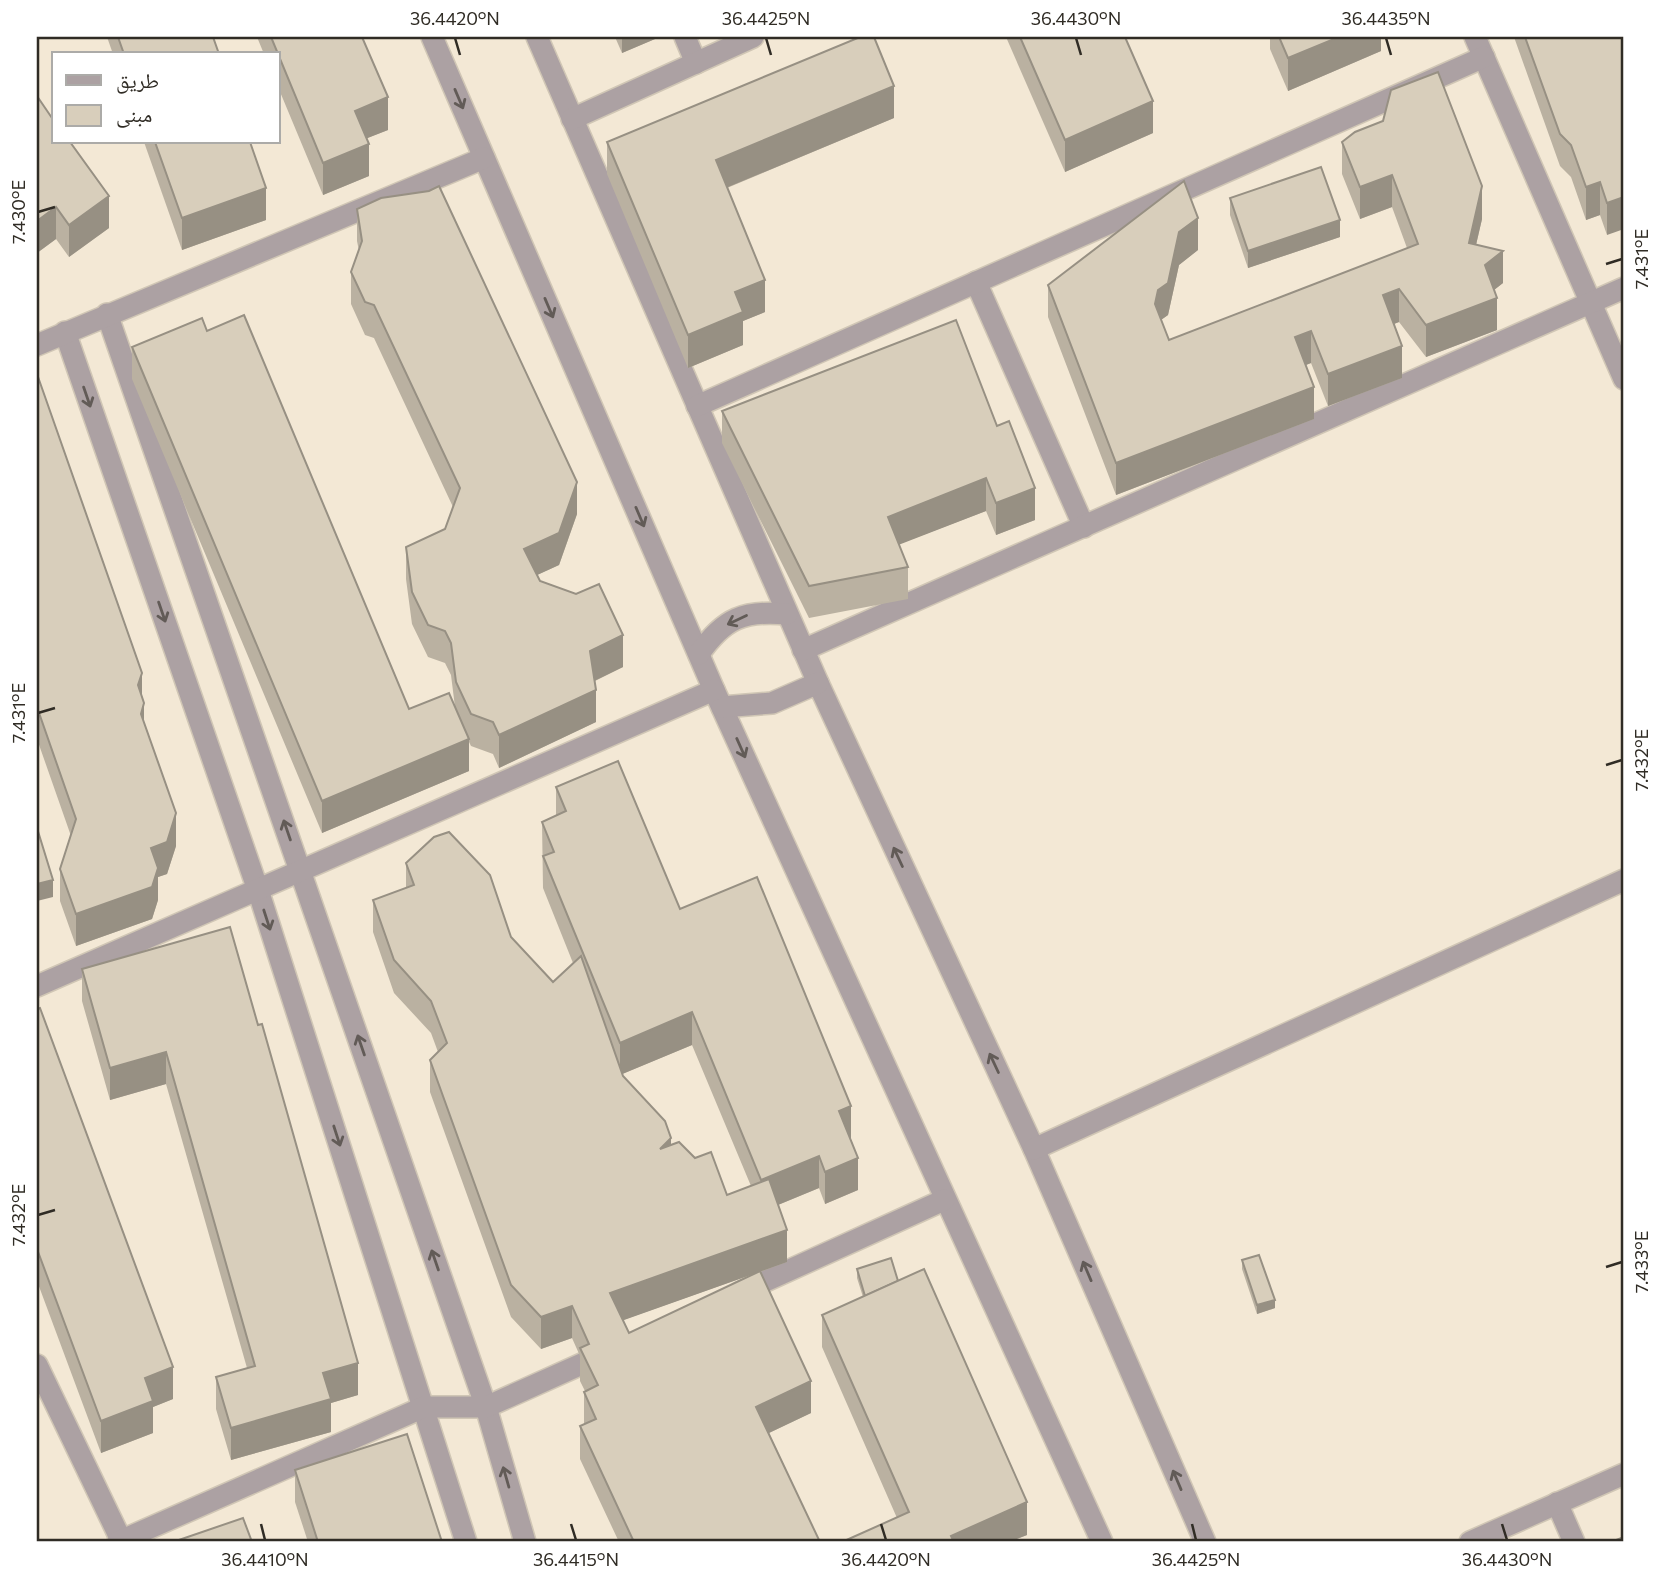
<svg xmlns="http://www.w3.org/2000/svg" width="1661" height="1579" viewBox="0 0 1661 1579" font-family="Commissioner,'Noto Naskh Arabic',sans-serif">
<rect width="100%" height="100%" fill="#f3e8d5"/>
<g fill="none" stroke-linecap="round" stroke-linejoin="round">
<g stroke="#d0c6b5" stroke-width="24">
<g id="minor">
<path d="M 432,37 L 714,690 L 1102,1542"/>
<path d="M 537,37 L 818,683 L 1034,1149 L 1205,1542"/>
<path d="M 685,37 L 696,63"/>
<path d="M 1475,37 L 1624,379"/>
<path d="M 572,119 L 753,37"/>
<path d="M 976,282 L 1084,527"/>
<path d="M 107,314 L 486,1407 L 525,1542"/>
<path d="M 65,332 L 258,890 L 466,1542"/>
<path d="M 37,345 L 484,158"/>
<path d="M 697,406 L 1484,57"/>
<path d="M 803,650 L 1624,288"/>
<path d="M 699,654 C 724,618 744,610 787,614"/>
<path d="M 722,707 L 772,703 L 818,683"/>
<path d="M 37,986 L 714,690"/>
<path d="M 1034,1149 L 1624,880"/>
<path d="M 739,1293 L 944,1200"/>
<path d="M 37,1365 L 122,1542"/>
<path d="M 1557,1503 L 1574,1542"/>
<path d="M 118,1542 L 424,1407 L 486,1407 L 604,1354"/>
<path d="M 1470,1542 L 1624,1474"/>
</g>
</g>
<use href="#minor" stroke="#aca1a3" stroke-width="21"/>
</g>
<g fill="#bab1a1" fill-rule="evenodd">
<path d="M 107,37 L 213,37 L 219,54 L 113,54 Z"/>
<path d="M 257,37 L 362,37 L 388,130 L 367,138 L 369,176 L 323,195 L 278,87 L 278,54 L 264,54 Z"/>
<path d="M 615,37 L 655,37 L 655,39 L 622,53 Z"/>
<path d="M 1006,37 L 1125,37 L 1153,133 L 1065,172 Z"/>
<path d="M 1270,37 L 1381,37 L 1381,51 L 1288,91 L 1270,49 Z"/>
<path d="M 1514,37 L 1624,37 L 1607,235 L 1600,215 L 1586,220 L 1571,177 L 1560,166 Z"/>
<path d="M 37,96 L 109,228 L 69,257 L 56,239 L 37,253 Z"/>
<path d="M 894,118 L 727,188 L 765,312 L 743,321 L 743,345 L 688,368 L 607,174 L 607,142 Z"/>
<path d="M 144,142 L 250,142 L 266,220 L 182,250 Z"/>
<path d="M 1342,142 L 1482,219 L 1476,245 L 1503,283 L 1494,290 L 1497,330 L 1426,357 L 1399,322 L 1394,324 L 1402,378 L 1328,406 L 1311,363 L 1306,365 L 1314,419 L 1116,495 L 1048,317 L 1048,285 L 1198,250 L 1179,265 L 1168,315 L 1161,320 L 1169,340 L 1407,248 L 1392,207 L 1360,219 L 1342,174 Z"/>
<path d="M 1230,198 L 1340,237 L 1248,268 L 1230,215 Z"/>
<path d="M 357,209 L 577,514 L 559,565 L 537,575 L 540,581 L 623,667 L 595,681 L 596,722 L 499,768 L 493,754 L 471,746 L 469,742 L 469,771 L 322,833 L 132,379 L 132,347 L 207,331 L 409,709 L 455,707 L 451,675 L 445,663 L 428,657 L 412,624 L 406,579 L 406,547 L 445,529 L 453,507 L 374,338 L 365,335 L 351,304 L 351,272 L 359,251 L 357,241 Z"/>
<path d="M 37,374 L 142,696 L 144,724 L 176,846 L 167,874 L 158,877 L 158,900 L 152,919 L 76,946 L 60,901 L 60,869 L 71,836 L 37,739 Z"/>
<path d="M 722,411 L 997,426 L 1035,520 L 996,535 L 986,511 L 899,544 L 908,567 L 908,599 L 809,618 L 722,443 Z"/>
<path d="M 556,787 L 680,909 L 851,1138 L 850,1139 L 858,1190 L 825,1204 L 819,1188 L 778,1205 L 787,1262 L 760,1272 L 811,1413 L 769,1433 L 820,1542 L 619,1542 L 580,1459 L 580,1426 L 584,1424 L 584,1392 L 585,1391 L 580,1381 L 580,1356 L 572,1338 L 541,1349 L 511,1317 L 430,1092 L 430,1060 L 438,1052 L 431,1033 L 394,993 L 373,932 L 373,900 L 406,888 L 406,863 L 511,937 L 553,982 L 573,963 L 543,888 L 542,822 L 556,816 ZM 692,1045 L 751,1186 L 727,1195 L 671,1144 L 622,1074 ZM 756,1273 L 629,1333 L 623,1320 Z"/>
<path d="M 230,927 L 358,1395 L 331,1403 L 331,1432 L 231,1460 L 216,1409 L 216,1377 L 247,1368 L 166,1084 L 110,1100 L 82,1001 L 82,969 Z"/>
<path d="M 37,1009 L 173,1399 L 153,1407 L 153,1433 L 101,1453 L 37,1281 Z"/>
<path d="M 1242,1260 L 1275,1308 L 1257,1314 L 1242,1269 Z"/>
<path d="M 857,1269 L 898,1281 L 1027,1535 L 1009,1542 L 842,1542 L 897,1518 L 822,1347 L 822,1315 L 863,1297 L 857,1278 Z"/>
<path d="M 295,1470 L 442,1542 L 308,1542 L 295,1502 Z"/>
</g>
<g fill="#979083">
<path d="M 622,37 L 655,37 L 655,39 L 622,53 Z"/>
<path d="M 1339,37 L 1381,37 L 1381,51 L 1288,91 L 1288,58 Z"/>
<path d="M 894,86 L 894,118 L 716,192 L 716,160 Z"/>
<path d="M 388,97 L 388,130 L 355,143 L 355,111 Z"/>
<path d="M 1153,101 L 1153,133 L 1065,172 L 1065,140 Z"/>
<path d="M 369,144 L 369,176 L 323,195 L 323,163 Z"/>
<path d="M 1392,175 L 1392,207 L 1360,219 L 1360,187 Z"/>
<path d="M 1600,182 L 1600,215 L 1586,220 L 1586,187 Z"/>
<path d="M 1482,186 L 1482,219 L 1469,275 L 1469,243 Z"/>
<path d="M 266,188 L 266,220 L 182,250 L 182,218 Z"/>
<path d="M 109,196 L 109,228 L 69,257 L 69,225 Z"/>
<path d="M 1624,197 L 1624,229 L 1607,235 L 1607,203 Z"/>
<path d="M 56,207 L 56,239 L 37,253 L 37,221 Z"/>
<path d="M 1198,218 L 1198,250 L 1179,265 L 1168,315 L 1158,322 L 1155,304 L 1158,290 L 1179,232 Z"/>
<path d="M 1340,220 L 1340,237 L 1248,268 L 1248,251 Z"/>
<path d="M 1503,251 L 1503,283 L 1485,297 L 1485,265 Z"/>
<path d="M 765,280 L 765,312 L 743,321 L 743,345 L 688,368 L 688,335 L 735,292 Z"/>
<path d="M 1399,289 L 1399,322 L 1383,328 L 1383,295 Z"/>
<path d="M 1497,298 L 1497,330 L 1426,357 L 1426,325 Z"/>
<path d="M 1311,331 L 1311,363 L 1295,369 L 1295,337 Z"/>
<path d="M 1402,346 L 1402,378 L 1328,406 L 1328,374 Z"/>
<path d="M 1314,387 L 1314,419 L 1116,495 L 1116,463 Z"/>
<path d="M 986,478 L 986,511 L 888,549 L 888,517 Z"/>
<path d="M 577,482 L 577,514 L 559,565 L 524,581 L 524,549 Z"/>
<path d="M 1035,488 L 1035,520 L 996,535 L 996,503 Z"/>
<path d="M 623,635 L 623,667 L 590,683 L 590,651 Z"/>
<path d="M 142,673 L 142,705 L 138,685 Z"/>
<path d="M 596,690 L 596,722 L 499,768 L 499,735 Z"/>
<path d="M 144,703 L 144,735 L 141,714 Z"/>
<path d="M 469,739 L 469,771 L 322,833 L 322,801 Z"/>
<path d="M 176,813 L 176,846 L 167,874 L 158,877 L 158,900 L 152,919 L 76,946 L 76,914 L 151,848 Z"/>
<path d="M 53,880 L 53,897 L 37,901 L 37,884 Z"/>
<path d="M 692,1012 L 692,1045 L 620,1075 L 620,1043 Z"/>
<path d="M 166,1052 L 166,1084 L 110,1100 L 110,1068 Z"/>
<path d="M 851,1106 L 851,1138 L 839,1143 L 839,1111 Z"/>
<path d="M 671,1138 L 671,1170 L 660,1149 Z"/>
<path d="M 819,1156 L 819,1188 L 761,1212 L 761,1180 Z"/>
<path d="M 858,1158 L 858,1190 L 825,1204 L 825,1172 Z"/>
<path d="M 787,1230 L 787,1262 L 610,1325 L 610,1293 Z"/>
<path d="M 1275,1300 L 1275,1308 L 1257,1314 L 1257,1305 Z"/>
<path d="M 572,1306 L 572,1338 L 541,1349 L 541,1317 Z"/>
<path d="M 358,1363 L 358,1395 L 331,1403 L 331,1432 L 231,1460 L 231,1428 L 323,1373 Z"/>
<path d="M 173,1367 L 173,1399 L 153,1407 L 153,1433 L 101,1453 L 101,1421 L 145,1378 Z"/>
<path d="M 811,1381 L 811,1413 L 756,1439 L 756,1407 Z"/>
<path d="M 1027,1502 L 1027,1535 L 1009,1542 L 951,1542 L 951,1536 Z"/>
</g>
<g fill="#d8cebb" stroke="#979083" stroke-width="2">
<path d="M 118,37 L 213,37 L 219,54 L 124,54 Z"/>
<path d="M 271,37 L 362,37 L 388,97 L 355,111 L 369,144 L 323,163 Z"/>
<path d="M 860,37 L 874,37 L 894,86 L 716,160 L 765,280 L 735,292 L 743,312 L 688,335 L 607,142 Z"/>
<path d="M 1020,37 L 1125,37 L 1153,101 L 1065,140 Z"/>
<path d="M 1279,37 L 1339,37 L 1288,58 Z"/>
<path d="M 1525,37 L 1624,37 L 1624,197 L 1607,203 L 1600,182 L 1586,187 L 1571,145 L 1560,134 Z"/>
<path d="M 1438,72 L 1482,186 L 1469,243 L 1503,251 L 1485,265 L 1497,298 L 1426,325 L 1399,289 L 1383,295 L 1402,346 L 1328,374 L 1311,331 L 1295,337 L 1314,387 L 1116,463 L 1048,285 L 1184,181 L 1198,218 L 1179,232 L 1168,283 L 1158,290 L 1155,304 L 1169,340 L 1418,244 L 1392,175 L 1360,187 L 1342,142 L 1355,132 L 1383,121 L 1391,90 Z"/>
<path d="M 37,96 L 54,121 L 54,142 L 70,142 L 109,196 L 69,225 L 56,207 L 37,221 Z"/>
<path d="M 155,142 L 250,142 L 266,188 L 182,218 Z"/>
<path d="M 1321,167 L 1340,220 L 1248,251 L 1230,198 Z"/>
<path d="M 439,186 L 577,482 L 559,533 L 524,549 L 540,581 L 576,594 L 599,584 L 623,635 L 590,651 L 596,690 L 499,735 L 493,722 L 471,714 L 456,682 L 451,643 L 445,631 L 428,625 L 412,592 L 406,547 L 445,529 L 460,488 L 374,305 L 365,302 L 351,272 L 362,241 L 357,209 L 381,198 L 429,191 Z"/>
<path d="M 244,315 L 409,709 L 449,693 L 469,739 L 322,801 L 132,347 L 202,318 L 207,331 Z"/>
<path d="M 956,320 L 997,426 L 1009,421 L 1035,488 L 996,503 L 986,478 L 888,517 L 908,567 L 809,586 L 722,411 Z"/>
<path d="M 37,374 L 142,673 L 138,685 L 144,703 L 141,714 L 176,813 L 167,842 L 151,848 L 158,868 L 152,887 L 76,914 L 60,869 L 76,819 L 37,707 Z"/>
<path d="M 618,761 L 680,909 L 757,877 L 851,1106 L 839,1111 L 858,1158 L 825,1172 L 819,1156 L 761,1180 L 692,1012 L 620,1043 L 543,856 L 554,852 L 542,822 L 566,811 L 556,787 Z"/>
<path d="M 37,828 L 53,880 L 37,884 Z"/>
<path d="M 449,832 L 490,875 L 511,937 L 553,982 L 581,956 L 623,1076 L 665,1121 L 671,1138 L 660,1149 L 679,1142 L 695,1158 L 711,1152 L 727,1195 L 769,1179 L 787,1230 L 610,1293 L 629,1333 L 760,1271 L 811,1381 L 756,1407 L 820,1542 L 634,1542 L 580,1426 L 596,1419 L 584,1392 L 598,1385 L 580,1348 L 589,1344 L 572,1306 L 541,1317 L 511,1285 L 430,1060 L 447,1043 L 431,1001 L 394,960 L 373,900 L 414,885 L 406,863 L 434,837 Z"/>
<path d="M 230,927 L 258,1025 L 262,1024 L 358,1363 L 323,1373 L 331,1399 L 231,1428 L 216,1377 L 255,1366 L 166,1052 L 110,1068 L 82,969 Z"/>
<path d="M 40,1008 L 173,1367 L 145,1378 L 153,1401 L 101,1421 L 37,1249 L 37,1009 Z"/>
<path d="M 1259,1255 L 1275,1300 L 1257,1305 L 1242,1260 Z"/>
<path d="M 891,1258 L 898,1281 L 865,1296 L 857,1269 Z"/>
<path d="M 924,1269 L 1027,1502 L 951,1536 L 954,1542 L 842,1542 L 909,1512 L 822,1315 Z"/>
<path d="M 407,1434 L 442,1542 L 318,1542 L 295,1470 Z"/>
<path d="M 243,1518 L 252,1542 L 173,1542 Z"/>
<path d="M 1624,1537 L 1624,1542 L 1611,1542 Z"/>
</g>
<defs><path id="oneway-shaft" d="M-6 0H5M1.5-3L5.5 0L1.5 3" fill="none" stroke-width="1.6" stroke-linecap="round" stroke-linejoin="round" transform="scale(1.75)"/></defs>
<g stroke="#625b57">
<use href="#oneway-shaft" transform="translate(459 99) rotate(67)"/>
<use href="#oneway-shaft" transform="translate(549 308) rotate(67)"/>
<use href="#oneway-shaft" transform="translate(87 397) rotate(71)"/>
<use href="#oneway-shaft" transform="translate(640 517) rotate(67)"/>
<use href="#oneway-shaft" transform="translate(162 612) rotate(71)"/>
<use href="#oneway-shaft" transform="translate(737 620) rotate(155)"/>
<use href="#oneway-shaft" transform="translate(741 748) rotate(66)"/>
<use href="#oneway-shaft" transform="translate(287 830) rotate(-109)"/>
<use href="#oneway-shaft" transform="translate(898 857) rotate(-115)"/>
<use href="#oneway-shaft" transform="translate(267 920) rotate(72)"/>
<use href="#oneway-shaft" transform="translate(361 1045) rotate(-109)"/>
<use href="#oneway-shaft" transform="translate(994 1063) rotate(-115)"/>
<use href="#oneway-shaft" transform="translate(337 1136) rotate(72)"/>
<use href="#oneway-shaft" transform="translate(435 1260) rotate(-109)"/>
<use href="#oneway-shaft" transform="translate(1087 1271) rotate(-113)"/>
<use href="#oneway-shaft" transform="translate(506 1477) rotate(-106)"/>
<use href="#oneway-shaft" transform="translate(1177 1480) rotate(-113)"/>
</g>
<path fill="none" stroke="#302c25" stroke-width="2.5" d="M 455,38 L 460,55M 766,38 L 771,55M 1076,38 L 1081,55M 1386,38 L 1391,55M 38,212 L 55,207M 1606,264 L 1622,259M 38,713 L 55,708M 1606,765 L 1622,760M 38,1215 L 55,1210M 1606,1267 L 1622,1262M 261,1524 L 265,1540M 571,1524 L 576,1540M 881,1524 L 886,1540M 1192,1524 L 1196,1540M 1502,1524 L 1507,1540"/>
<rect width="1661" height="1579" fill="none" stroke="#ffffff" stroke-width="77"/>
<rect x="52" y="52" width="228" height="91" fill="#ffffff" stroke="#acaba8" stroke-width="2"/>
<rect x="66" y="75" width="35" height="10" fill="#aca1a3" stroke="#acaba8" stroke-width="2"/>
<text x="116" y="88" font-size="21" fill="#302c25">طريق</text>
<rect x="66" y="105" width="35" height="21" fill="#d8cebb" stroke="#acaba8" stroke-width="2"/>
<text x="116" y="122" font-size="21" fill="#302c25">مبنى</text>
<rect x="38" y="38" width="1584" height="1502" fill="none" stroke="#302c25" stroke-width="2.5"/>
<g font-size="18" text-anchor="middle" fill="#302c25">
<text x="455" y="25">36.4420°N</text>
<text x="766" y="25">36.4425°N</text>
<text x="1076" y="25">36.4430°N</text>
<text x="1386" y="25">36.4435°N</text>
<text transform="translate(19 212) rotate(-90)" y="6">7.430°E</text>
<text transform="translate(1642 259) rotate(-90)" y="6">7.431°E</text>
<text transform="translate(19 713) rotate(-90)" y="6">7.431°E</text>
<text transform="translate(1642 760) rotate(-90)" y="6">7.432°E</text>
<text transform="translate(19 1215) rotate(-90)" y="6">7.432°E</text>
<text transform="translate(1642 1262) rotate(-90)" y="6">7.433°E</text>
<text x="265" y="1566">36.4410°N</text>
<text x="576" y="1566">36.4415°N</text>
<text x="886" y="1566">36.4420°N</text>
<text x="1196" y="1566">36.4425°N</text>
<text x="1507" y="1566">36.4430°N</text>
</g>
</svg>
